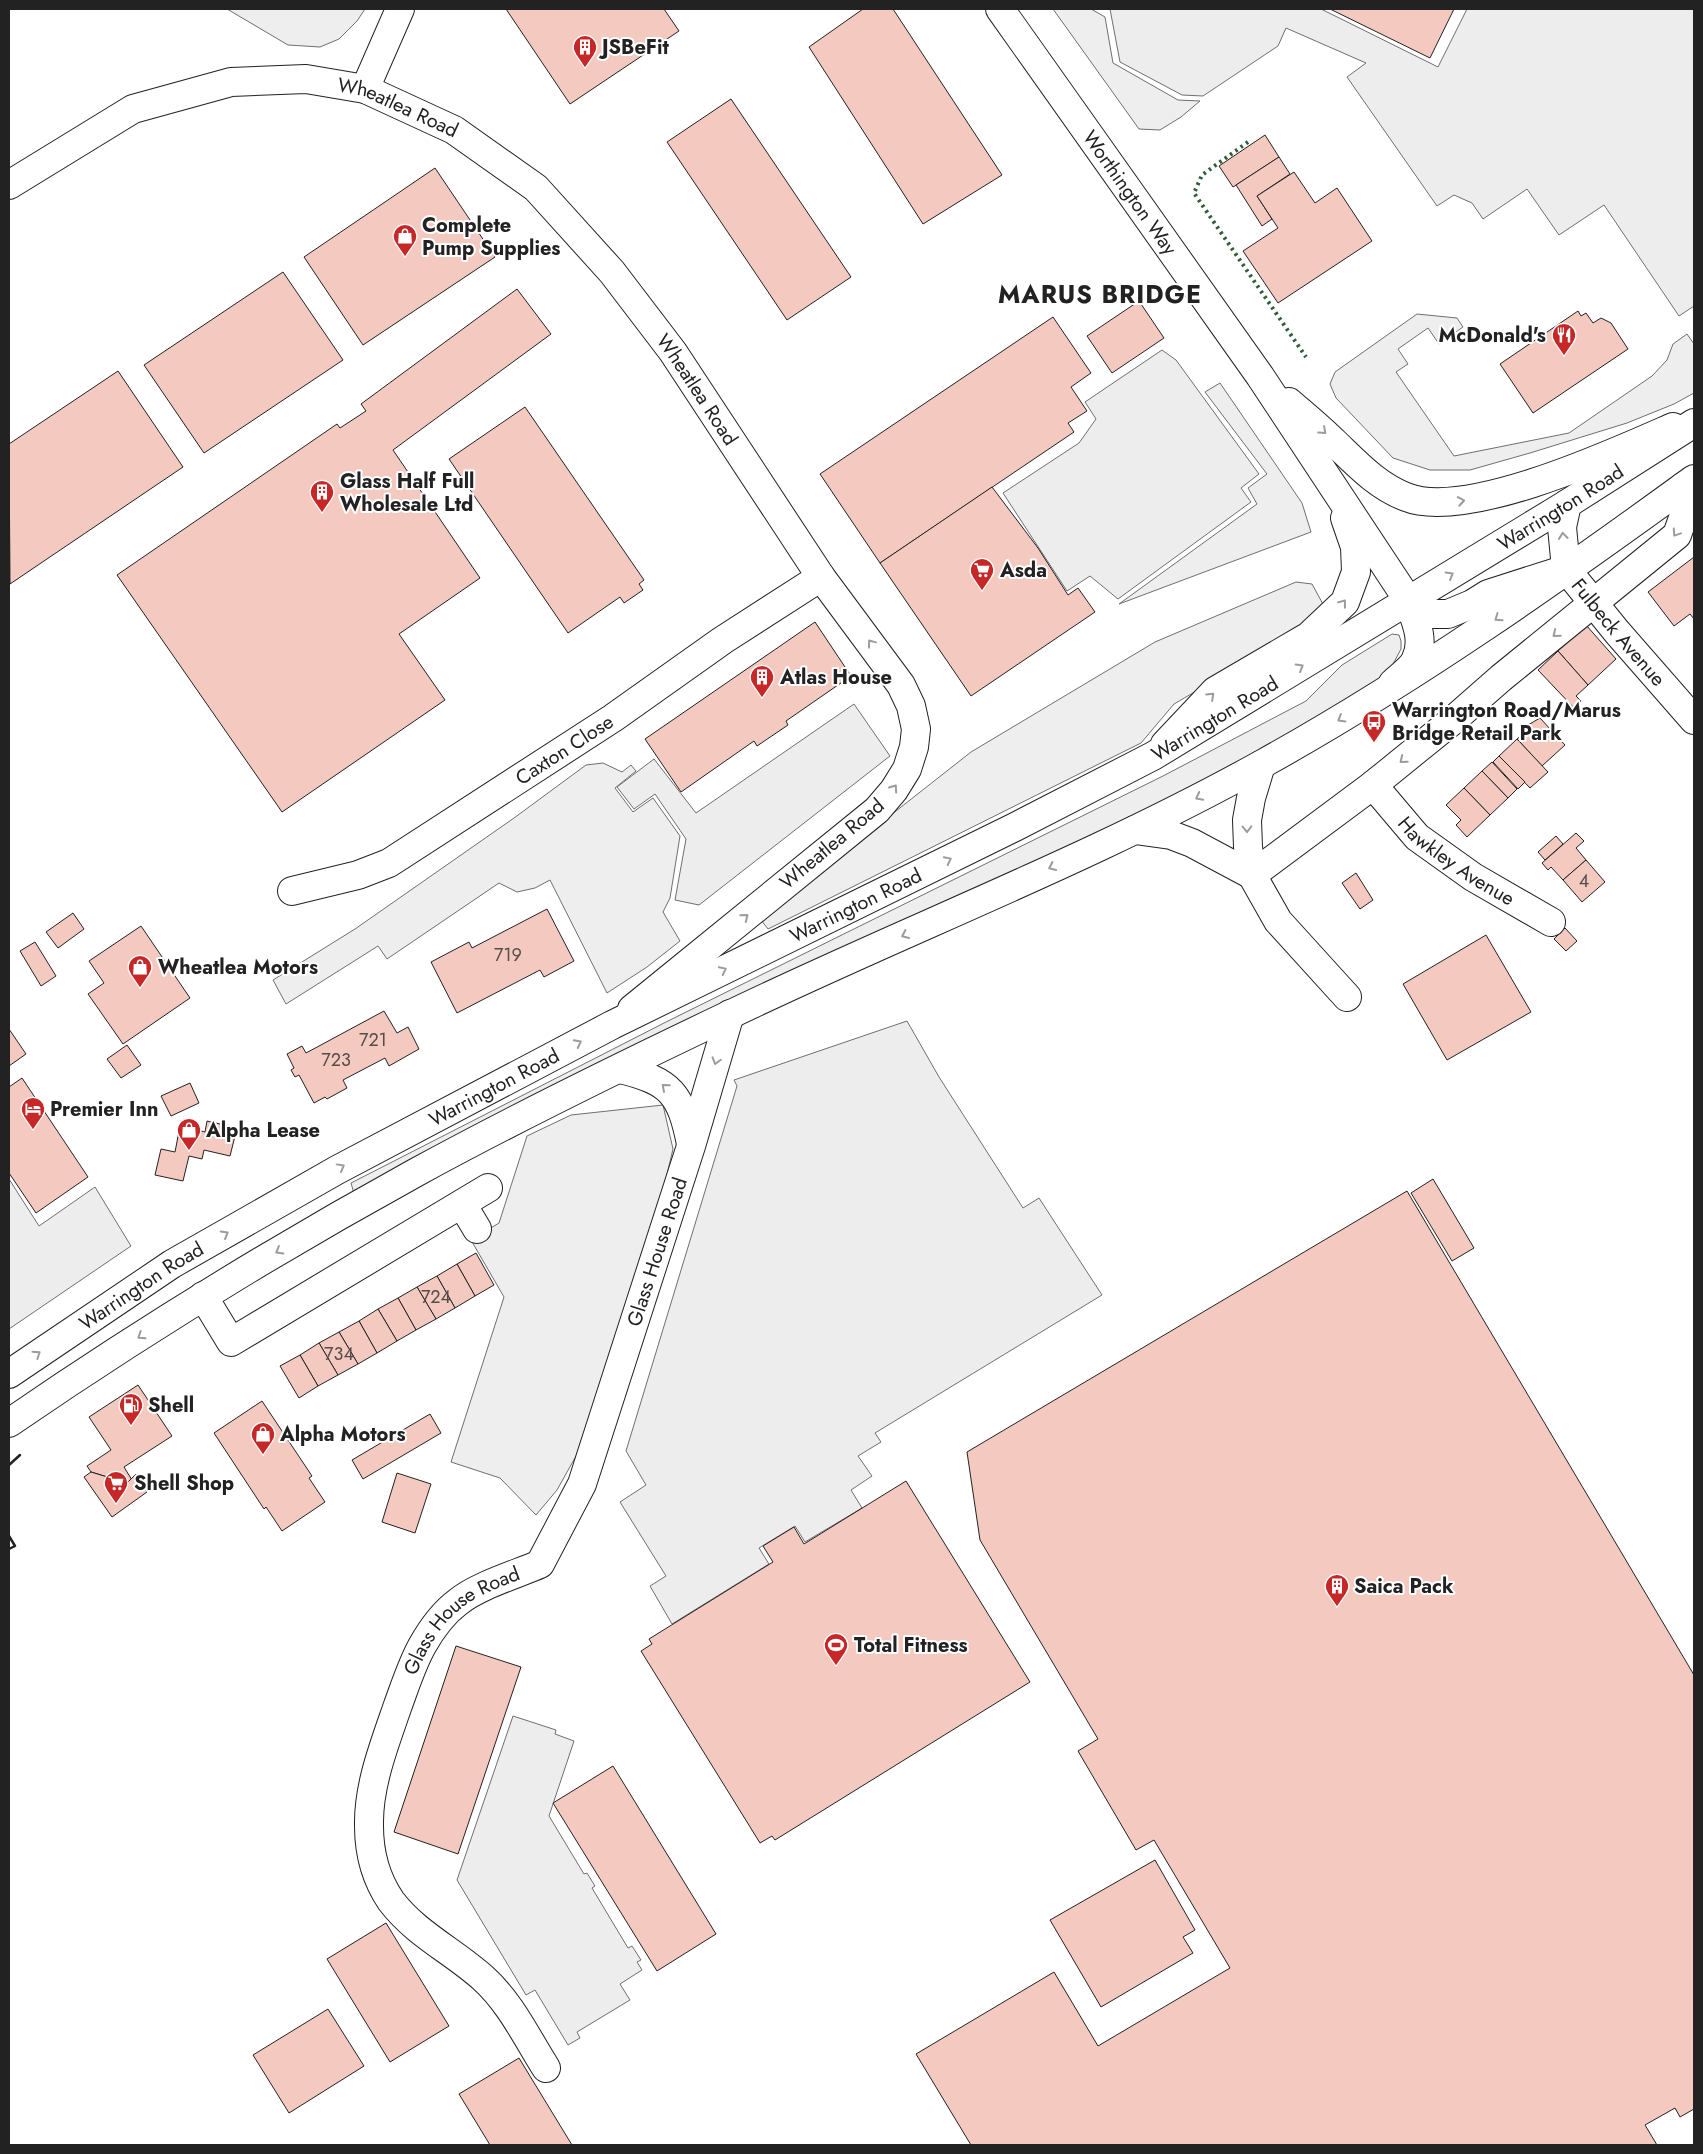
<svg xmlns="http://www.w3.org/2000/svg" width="1703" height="2154" viewBox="0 0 1703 2154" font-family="Jost,sans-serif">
<rect width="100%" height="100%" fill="#fff"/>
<g fill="#eee" stroke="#6f6f6f">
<path d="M 227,9 L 365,9 L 357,21 L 339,39 L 320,47 L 288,45 Z"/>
<path d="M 1053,9 L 1091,9 L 1105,17 L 1113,63 L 1178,100 L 1200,101 L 1181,117 L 1160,130 L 1139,129 Z"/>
<path d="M 1417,314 L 1457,318 L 1463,327 L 1439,344 L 1428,328 L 1398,349 L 1408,364 L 1396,372 L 1454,456 L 1569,433 L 1652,376 L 1667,360 L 1673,344 L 1687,334 L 1694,344 L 1694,393 L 1674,404 L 1627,423 L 1530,453 L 1470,470 L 1430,470 L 1393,458 L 1336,398 L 1330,384 L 1335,372 Z"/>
<path d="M 1220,383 L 1302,503 L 1311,532 L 1119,604 L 1257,504 L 1248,488 L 1267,474 L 1205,392 Z"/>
<path d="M 1296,582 L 1312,584 L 1324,606 L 1308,626 L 1174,704 L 1141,743 L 768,929 L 761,920 L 835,859 L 971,752 L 1155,642 Z"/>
<path d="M 1392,634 L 1399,635 L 1401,641 L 1401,649 L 1392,666 L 1370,692 L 1270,751 L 355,1197 L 351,1183 L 666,1022 L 1163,776 L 1306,701 L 1342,665 Z"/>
<path d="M 603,763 L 622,772 L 631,765 L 636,771 L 615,788 L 633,812 L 653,798 L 680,836 L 670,898 L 663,912 L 680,941 L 647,967 L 607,993 L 550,880 L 535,888 L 517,892 L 499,883 L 387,959 L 378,946 L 286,1004 L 273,980 L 355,929 L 514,818 L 586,765 Z"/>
<path d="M 663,1105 L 673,1149 L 660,1204 L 576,1456 L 557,1490 L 536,1515 L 500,1478 L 451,1462 L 504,1297 L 471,1240 L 499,1223 L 527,1136 L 571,1115 Z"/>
</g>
<g fill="#ededed" stroke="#6f6f6f">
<path d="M 1110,9 L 1321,9 L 1438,67 L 1467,9 L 1694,9 L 1694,306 L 1679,316 L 1604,205 L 1559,235 L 1527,189 L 1483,219 L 1472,203 L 1454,195 L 1437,206 L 1347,77 L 1366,63 L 1286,28 L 1278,46 L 1203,96 L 1182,95 L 1120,62 Z"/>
<path d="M 1162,350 L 1176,360 L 1259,474 L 1241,488 L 1251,502 L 1118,599 L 1090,576 L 1067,591 L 1003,493 L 1079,443 L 1096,419 L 1085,402 Z"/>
<path d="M 854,704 L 890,756 L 699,905 L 675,900 L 686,839 L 655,794 L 634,809 L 617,787 L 654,759 L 696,813 Z"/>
<path d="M 907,1021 L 939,1077 L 1023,1208 L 1039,1198 L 1102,1295 L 875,1433 L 881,1442 L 858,1456 L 872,1476 L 851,1490 L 862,1508 L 805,1542 L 795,1526 L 759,1548 L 769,1564 L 672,1624 L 650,1586 L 666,1576 L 620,1502 L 646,1485 L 626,1451 L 737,1086 L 734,1080 Z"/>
<path d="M 9,1179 L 39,1226 L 95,1187 L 131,1246 L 9,1329 Z"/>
<path d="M 513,1716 L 556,1730 L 555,1734 L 574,1741 L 549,1816 L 584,1874 L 587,1873 L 595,1886 L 592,1888 L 628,1948 L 632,1946 L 641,1960 L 637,1962 L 642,1970 L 620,1984 L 630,2000 L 577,2032 L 580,2038 L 568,2045 L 535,1990 L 526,1995 L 457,1880 Z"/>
</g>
<g fill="#f3c9c0" stroke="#222">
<path d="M 506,9 L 664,9 L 679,31 L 570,104 Z"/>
<path d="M 863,9 L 893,9 L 1002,175 L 923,224 L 809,47 Z"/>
<path d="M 1330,9 L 1454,9 L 1430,58 Z"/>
<path d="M 731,99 L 851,277 L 787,320 L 667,142 Z"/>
<path d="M 1265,135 L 1279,157 L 1233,187 L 1219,166 Z"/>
<path d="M 1279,157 L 1290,174 L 1257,196 L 1272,219 L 1262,226 L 1236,185 Z"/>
<path d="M 435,168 L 495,257 L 363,345 L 304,257 Z"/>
<path d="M 1294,172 L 1315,203 L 1337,188 L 1372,241 L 1278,303 L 1243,251 L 1278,228 L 1257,196 Z"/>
<path d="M 283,272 L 343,360 L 204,453 L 144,365 Z"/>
<path d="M 517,289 L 551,334 L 393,450 L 480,578 L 399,634 L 445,700 L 282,812 L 117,575 L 337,424 L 340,428 L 366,411 L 361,404 Z"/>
<path d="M 1139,301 L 1164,338 L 1112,373 L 1087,336 Z"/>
<path d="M 1578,311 L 1581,316 L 1586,313 L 1593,323 L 1601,318 L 1611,323 L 1628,349 L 1533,413 L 1500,364 Z"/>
<path d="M 1053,317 L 1091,373 L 1071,387 L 1087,411 L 1068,423 L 1074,432 L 880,563 L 820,474 Z"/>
<path d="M 118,371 L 183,467 L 10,584 L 9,444 Z"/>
<path d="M 525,407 L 644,580 L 639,584 L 643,590 L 624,603 L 620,597 L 568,633 L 449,459 Z"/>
<path d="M 992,487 L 1038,548 L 1068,595 L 1078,588 L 1095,612 L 971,696 L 880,563 Z"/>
<path d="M 1694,557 L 1694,619 L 1690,614 L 1674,626 L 1648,592 Z"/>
<path d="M 815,622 L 851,676 L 786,721 L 788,725 L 757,746 L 754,741 L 681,792 L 645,739 Z"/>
<path d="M 1586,625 L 1616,659 L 1588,685 L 1558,651 Z"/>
<path d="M 1558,651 L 1588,685 L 1576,696 L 1581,701 L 1574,708 L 1538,670 Z"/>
<path d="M 1540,718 L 1565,745 L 1542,766 L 1517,739 L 1531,727 L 1528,725 Z"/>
<path d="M 1517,739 L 1548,772 L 1530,788 L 1499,756 Z"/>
<path d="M 1499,756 L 1525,782 L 1518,789 L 1493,762 Z"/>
<path d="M 1492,762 L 1517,789 L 1508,798 L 1482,771 Z"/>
<path d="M 1482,771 L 1508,798 L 1490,815 L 1464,788 Z"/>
<path d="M 1464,788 L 1490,815 L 1467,837 L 1456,825 L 1461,820 L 1446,805 Z"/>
<path d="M 1576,833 L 1584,841 L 1576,848 L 1586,860 L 1563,880 L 1551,867 L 1548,870 L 1542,863 Z"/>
<path d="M 1556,836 L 1563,844 L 1545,860 L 1538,852 Z"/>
<path d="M 1586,860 L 1605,882 L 1582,902 L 1563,880 Z"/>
<path d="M 1356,873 L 1373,900 L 1360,909 L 1342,883 Z"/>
<path d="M 547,909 L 574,961 L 544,977 L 540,970 L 457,1013 L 431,962 L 469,942 L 472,948 Z"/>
<path d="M 73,913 L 84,929 L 58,948 L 46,932 Z"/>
<path d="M 141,926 L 190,998 L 123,1044 L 88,994 L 104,983 L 89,961 Z"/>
<path d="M 1565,928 L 1577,941 L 1566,951 L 1554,939 Z"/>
<path d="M 1486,935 L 1531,1012 L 1447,1060 L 1403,984 Z"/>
<path d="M 35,942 L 56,976 L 41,986 L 20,951 Z"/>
<path d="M 384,1011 L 397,1033 L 408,1027 L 419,1049 L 389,1066 L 385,1058 L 343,1080 L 347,1088 L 327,1099 L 325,1097 L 314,1103 L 299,1075 L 295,1077 L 291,1070 L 294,1068 L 287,1054 L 302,1046 L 306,1053 Z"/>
<path d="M 9,1029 L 26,1054 L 9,1066 Z"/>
<path d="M 127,1045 L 141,1065 L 121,1078 L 107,1059 Z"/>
<path d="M 22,1078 L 88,1177 L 36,1213 L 9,1173 L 9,1087 Z"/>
<path d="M 190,1083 L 199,1103 L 171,1116 L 161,1096 Z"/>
<path d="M 207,1121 L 237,1128 L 230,1156 L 204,1150 L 202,1159 L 189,1156 L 183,1181 L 155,1175 L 161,1149 L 175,1152 L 180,1126 L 205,1132 Z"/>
<path d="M 1433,1179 L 1474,1248 L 1452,1261 L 1411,1193 Z"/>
<path d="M 1407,1191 L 1694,1675 L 1694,2109 L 1680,2117 L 1675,2108 L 1645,2125 L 1657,2145 L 971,2145 L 916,2054 L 1054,1972 L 1098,2046 L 1230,1968 L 1154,1840 L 1136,1850 L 1078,1751 L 1098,1739 L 980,1540 L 967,1452 Z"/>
<path d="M 476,1253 L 494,1285 L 475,1296 L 457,1264 Z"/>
<path d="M 457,1264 L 475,1296 L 455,1308 L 437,1276 Z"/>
<path d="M 437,1276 L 455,1308 L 436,1319 L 417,1287 Z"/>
<path d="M 417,1287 L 436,1319 L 416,1330 L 398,1298 Z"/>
<path d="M 398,1298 L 416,1330 L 397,1341 L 378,1309 Z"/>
<path d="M 378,1309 L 397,1341 L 377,1353 L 359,1321 Z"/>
<path d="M 359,1321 L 377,1353 L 358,1364 L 339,1332 Z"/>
<path d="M 339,1332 L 358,1364 L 338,1375 L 319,1343 Z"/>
<path d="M 319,1343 L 338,1375 L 318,1386 L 300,1355 Z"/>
<path d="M 300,1355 L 318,1386 L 299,1398 L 280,1366 Z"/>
<path d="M 138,1385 L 172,1436 L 124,1467 L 132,1480 L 127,1483 L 91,1472 L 87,1466 L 111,1450 L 89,1417 Z"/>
<path d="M 262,1401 L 312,1476 L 309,1478 L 325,1502 L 282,1531 L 266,1507 L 264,1509 L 214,1433 Z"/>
<path d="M 430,1414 L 441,1433 L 363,1479 L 352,1460 Z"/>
<path d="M 91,1472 L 127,1483 L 136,1474 L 147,1492 L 112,1517 L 84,1477 Z"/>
<path d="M 397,1473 L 431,1484 L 415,1533 L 382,1522 Z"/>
<path d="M 906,1481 L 1030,1682 L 775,1840 L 772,1836 L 760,1843 L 641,1651 L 652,1644 L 649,1639 L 773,1562 L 763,1546 L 794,1527 L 804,1544 Z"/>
<path d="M 456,1646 L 521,1667 L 458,1854 L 394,1832 Z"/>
<path d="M 613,1766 L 716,1934 L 657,1971 L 553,1803 Z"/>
<path d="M 1155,1860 L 1195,1930 L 1183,1937 L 1193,1953 L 1101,2007 L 1050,1920 Z"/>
<path d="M 386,1923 L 449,2026 L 390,2062 L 327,1959 Z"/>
<path d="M 328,2009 L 364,2066 L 289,2113 L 253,2055 Z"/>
<path d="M 519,2058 L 572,2145 L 490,2145 L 459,2094 Z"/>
</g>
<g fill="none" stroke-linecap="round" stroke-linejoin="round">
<g stroke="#222" stroke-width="30">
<g id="minor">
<path id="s1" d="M 1000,9 L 1260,376 L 1408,600 C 1415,619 1426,641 1415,661 C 1411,669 1399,677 1393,683"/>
<path d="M 365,89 L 400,9"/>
<path id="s2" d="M 9,185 L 133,109 L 231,82 L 306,79 L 365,89 L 454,130 L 536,188 L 612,272 L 673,352 L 821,577 L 901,685 L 911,706 L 916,729 L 914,747 L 907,769 L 894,790 L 877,810 L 632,1009"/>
<path d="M 1289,402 C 1304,415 1320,428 1334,442 C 1356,463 1377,486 1406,497 C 1466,521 1614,453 1673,427"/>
<path id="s3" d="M 1567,504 L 1562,527 L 1566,569 L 1617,632 L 1694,720"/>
<path d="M 1408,600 L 1424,614 L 1448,614 L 1472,604 L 1488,594 L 1560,571"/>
<path d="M 1165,744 L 1215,691 L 1309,636 L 1345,602 L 1356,572 L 1355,547 L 1345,518"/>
<path d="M 1261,765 L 1251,798 L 1247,820 L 1248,847 L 1252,875 L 1278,921 L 1347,997"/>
<path id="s4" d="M 1373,785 L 1417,837 L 1473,877 L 1551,922"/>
<path d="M 1135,830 L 1171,835 L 1192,843 L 1252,875"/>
<path d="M 1252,875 L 1373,785 L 1452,721 L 1501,678 L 1677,535 L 1684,515 L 1683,487"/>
<path id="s5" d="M 292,891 L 358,875 L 389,863 L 613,718 L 723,640 L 821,577"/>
<path d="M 620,1069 C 671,1081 681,1094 691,1144"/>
<path d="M 462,1204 L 477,1229"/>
<path d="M 203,1296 L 231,1342 L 488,1188"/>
<path id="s6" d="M 546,2068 C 527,2038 510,2002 483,1978 C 453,1951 416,1934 391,1901 C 376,1879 369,1852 369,1826 C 368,1785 385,1743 398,1705 C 405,1686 412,1664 422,1646 C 431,1630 443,1613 458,1602 C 477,1586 517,1574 540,1564 L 582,1484 L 691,1146 L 730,1014"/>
</g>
</g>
<g stroke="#222" stroke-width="30">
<g id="highway">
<path id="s7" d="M 9,1374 L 172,1264 L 337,1170 L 612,1025 L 1015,827 L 1153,756 L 1567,504 L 1694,423"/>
<path d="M 9,1423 C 140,1333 275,1250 415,1173 C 517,1117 622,1066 727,1016 C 905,930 1092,859 1264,763 C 1415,679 1555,580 1694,479"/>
</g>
</g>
<use href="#minor" stroke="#fff" stroke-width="28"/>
<use href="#highway" stroke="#fff" stroke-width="28"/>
<path stroke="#2f5e38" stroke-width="4" stroke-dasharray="2.5 4" stroke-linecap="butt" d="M 1248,142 L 1202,175 L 1194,193 L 1306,357"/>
<g stroke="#222" stroke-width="2.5">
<path d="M 9,1465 L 20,1455"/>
<path d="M 9,1536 L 15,1546 L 9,1549"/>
</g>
</g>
<defs><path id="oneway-chevron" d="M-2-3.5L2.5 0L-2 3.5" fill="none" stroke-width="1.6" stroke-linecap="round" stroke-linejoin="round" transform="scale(1.25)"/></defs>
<g stroke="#9c9c9c">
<use href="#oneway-chevron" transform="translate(1323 431) rotate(42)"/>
<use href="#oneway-chevron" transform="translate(1461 501) rotate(-10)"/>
<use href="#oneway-chevron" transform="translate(1676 533) rotate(124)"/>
<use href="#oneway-chevron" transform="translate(1563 536) rotate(-96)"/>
<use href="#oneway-chevron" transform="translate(1450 575) rotate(-31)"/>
<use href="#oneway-chevron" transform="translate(1343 603) rotate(-53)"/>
<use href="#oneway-chevron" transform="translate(1498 618) rotate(145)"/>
<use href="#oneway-chevron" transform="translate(1556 634) rotate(141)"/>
<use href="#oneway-chevron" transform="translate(871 643) rotate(-127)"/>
<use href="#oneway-chevron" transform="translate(1300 667) rotate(-31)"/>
<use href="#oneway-chevron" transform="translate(1211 696) rotate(-43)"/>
<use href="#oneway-chevron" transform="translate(1341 719) rotate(149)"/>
<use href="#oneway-chevron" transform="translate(1403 760) rotate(141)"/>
<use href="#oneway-chevron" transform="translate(894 788) rotate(-55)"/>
<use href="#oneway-chevron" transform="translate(1199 797) rotate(153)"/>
<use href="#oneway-chevron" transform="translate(1247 829) rotate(89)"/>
<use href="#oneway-chevron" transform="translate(948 860) rotate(-26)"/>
<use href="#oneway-chevron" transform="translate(1052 867) rotate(155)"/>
<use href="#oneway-chevron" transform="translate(745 917) rotate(-39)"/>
<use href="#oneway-chevron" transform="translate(905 935) rotate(155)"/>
<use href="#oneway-chevron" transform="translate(723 970) rotate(-26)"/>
<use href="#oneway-chevron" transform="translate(578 1043) rotate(-27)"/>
<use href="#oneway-chevron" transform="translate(716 1061) rotate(106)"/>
<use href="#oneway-chevron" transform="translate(665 1087) rotate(-139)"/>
<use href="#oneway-chevron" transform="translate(341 1167) rotate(-29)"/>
<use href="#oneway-chevron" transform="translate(225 1234) rotate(-30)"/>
<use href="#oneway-chevron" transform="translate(279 1251) rotate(149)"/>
<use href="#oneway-chevron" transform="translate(141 1336) rotate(147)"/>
<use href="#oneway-chevron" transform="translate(37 1354) rotate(-34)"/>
</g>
<defs>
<g id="building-pin" transform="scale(1.25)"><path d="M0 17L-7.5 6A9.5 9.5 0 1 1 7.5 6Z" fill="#c62828" stroke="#fff"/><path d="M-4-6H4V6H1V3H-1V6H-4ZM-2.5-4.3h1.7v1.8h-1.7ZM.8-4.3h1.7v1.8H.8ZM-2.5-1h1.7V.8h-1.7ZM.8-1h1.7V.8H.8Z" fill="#fff"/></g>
<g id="shop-pin" transform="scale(1.25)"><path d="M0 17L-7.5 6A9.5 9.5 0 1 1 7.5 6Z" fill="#c62828" stroke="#fff"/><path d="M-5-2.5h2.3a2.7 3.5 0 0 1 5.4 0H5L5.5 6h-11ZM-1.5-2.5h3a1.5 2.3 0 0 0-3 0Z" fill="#fff"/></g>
<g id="restaurant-pin" transform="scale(1.25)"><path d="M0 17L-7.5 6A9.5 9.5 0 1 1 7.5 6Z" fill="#c62828" stroke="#fff"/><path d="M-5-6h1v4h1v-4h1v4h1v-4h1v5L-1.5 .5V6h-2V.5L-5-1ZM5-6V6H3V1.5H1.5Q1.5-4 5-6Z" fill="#fff"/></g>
<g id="supermarket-pin" transform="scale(1.25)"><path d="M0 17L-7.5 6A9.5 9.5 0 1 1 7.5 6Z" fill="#c62828" stroke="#fff"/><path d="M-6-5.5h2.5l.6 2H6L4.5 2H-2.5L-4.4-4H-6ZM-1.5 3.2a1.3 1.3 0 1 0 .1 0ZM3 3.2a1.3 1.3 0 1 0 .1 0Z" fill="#fff"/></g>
<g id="bus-pin" transform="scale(1.25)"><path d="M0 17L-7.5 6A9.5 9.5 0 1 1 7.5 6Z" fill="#c62828" stroke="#fff"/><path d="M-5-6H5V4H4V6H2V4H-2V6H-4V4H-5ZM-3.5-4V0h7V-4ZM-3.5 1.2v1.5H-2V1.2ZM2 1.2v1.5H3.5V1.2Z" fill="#fff"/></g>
<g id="hotel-pin" transform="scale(1.25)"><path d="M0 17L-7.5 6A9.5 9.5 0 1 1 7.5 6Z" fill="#c62828" stroke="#fff"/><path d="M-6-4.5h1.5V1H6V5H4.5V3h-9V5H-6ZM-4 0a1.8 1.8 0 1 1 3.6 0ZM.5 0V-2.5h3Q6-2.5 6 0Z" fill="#fff"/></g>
<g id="fuel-pin" transform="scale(1.25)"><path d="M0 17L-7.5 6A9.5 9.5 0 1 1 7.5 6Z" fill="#c62828" stroke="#fff"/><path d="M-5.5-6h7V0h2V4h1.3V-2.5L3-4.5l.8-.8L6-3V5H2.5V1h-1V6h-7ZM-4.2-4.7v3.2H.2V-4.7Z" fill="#fff"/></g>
<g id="stadium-pin" transform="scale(1.25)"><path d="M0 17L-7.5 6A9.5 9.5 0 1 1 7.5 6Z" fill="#c62828" stroke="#fff"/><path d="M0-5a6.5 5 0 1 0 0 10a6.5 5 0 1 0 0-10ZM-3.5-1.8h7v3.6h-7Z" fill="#fff"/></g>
</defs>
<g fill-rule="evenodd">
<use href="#building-pin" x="585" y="47"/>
<use href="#shop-pin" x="405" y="236"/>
<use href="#restaurant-pin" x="1564" y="335"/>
<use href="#building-pin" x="322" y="492"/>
<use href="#supermarket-pin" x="982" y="570"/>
<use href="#building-pin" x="762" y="677"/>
<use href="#bus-pin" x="1374" y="722"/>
<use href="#shop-pin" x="140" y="967"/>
<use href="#hotel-pin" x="33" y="1109"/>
<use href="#shop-pin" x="189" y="1130"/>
<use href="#fuel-pin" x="131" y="1405"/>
<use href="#shop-pin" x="263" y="1434"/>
<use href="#supermarket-pin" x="116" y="1483"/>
<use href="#building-pin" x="1337" y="1586"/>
<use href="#stadium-pin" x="836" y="1645"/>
</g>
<g text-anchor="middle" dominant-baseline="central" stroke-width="4" stroke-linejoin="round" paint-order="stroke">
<g font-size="18" fill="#564c4a">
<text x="1584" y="881">4</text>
<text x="508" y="955">719</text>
<text x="373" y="1040">721</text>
<text x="336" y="1060">723</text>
<text x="436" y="1297">724</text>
<text x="339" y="1354">734</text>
</g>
<g font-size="20" font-weight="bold" fill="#222" stroke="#fff" text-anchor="start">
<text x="602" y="47">JSBeFit</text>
<text x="422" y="225">Complete<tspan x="422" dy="23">Pump Supplies</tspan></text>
<text x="1546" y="335" text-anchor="end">McDonald's</text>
<text x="340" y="481">Glass Half Full<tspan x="340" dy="23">Wholesale Ltd</tspan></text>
<text x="1000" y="570">Asda</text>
<text x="780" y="677">Atlas House</text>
<text x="1392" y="710">Warrington Road/Marus<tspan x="1392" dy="23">Bridge Retail Park</tspan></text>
<text x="158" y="967">Wheatlea Motors</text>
<text x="50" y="1109">Premier Inn</text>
<text x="206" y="1130">Alpha Lease</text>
<text x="148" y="1405">Shell</text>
<text x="280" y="1434">Alpha Motors</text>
<text x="134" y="1483">Shell Shop</text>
<text x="1354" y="1586">Saica Pack</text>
<text x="854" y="1645">Total Fitness</text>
</g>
<g font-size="20" fill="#222" stroke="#fff">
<text stroke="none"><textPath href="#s2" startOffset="419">Wheatlea Road</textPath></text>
<text stroke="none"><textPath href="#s1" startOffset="225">Worthington Way</textPath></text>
<text stroke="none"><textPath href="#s2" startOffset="839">Wheatlea Road</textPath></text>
<text stroke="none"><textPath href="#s7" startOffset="1779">Warrington Road</textPath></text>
<text stroke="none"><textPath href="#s3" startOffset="148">Fulbeck Avenue</textPath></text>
<text stroke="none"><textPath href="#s7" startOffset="1374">Warrington Road</textPath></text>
<text stroke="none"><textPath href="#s5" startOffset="310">Caxton Close</textPath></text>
<text transform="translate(832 844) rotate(-40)">Wheatlea Road</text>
<text stroke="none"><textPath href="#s4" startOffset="114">Hawkley Avenue</textPath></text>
<text stroke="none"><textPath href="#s7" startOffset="969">Warrington Road</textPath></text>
<text stroke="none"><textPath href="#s7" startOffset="564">Warrington Road</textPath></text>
<text stroke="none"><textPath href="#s6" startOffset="981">Glass House Road</textPath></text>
<text stroke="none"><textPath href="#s7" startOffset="159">Warrington Road</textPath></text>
<text stroke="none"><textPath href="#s6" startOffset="546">Glass House Road</textPath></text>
</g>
<g font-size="25" font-weight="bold" letter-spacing="1" fill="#222" stroke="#fff">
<text x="1100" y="294">MARUS BRIDGE</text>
</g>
</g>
<rect width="1703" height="2154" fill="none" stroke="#222222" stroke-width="20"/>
</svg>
